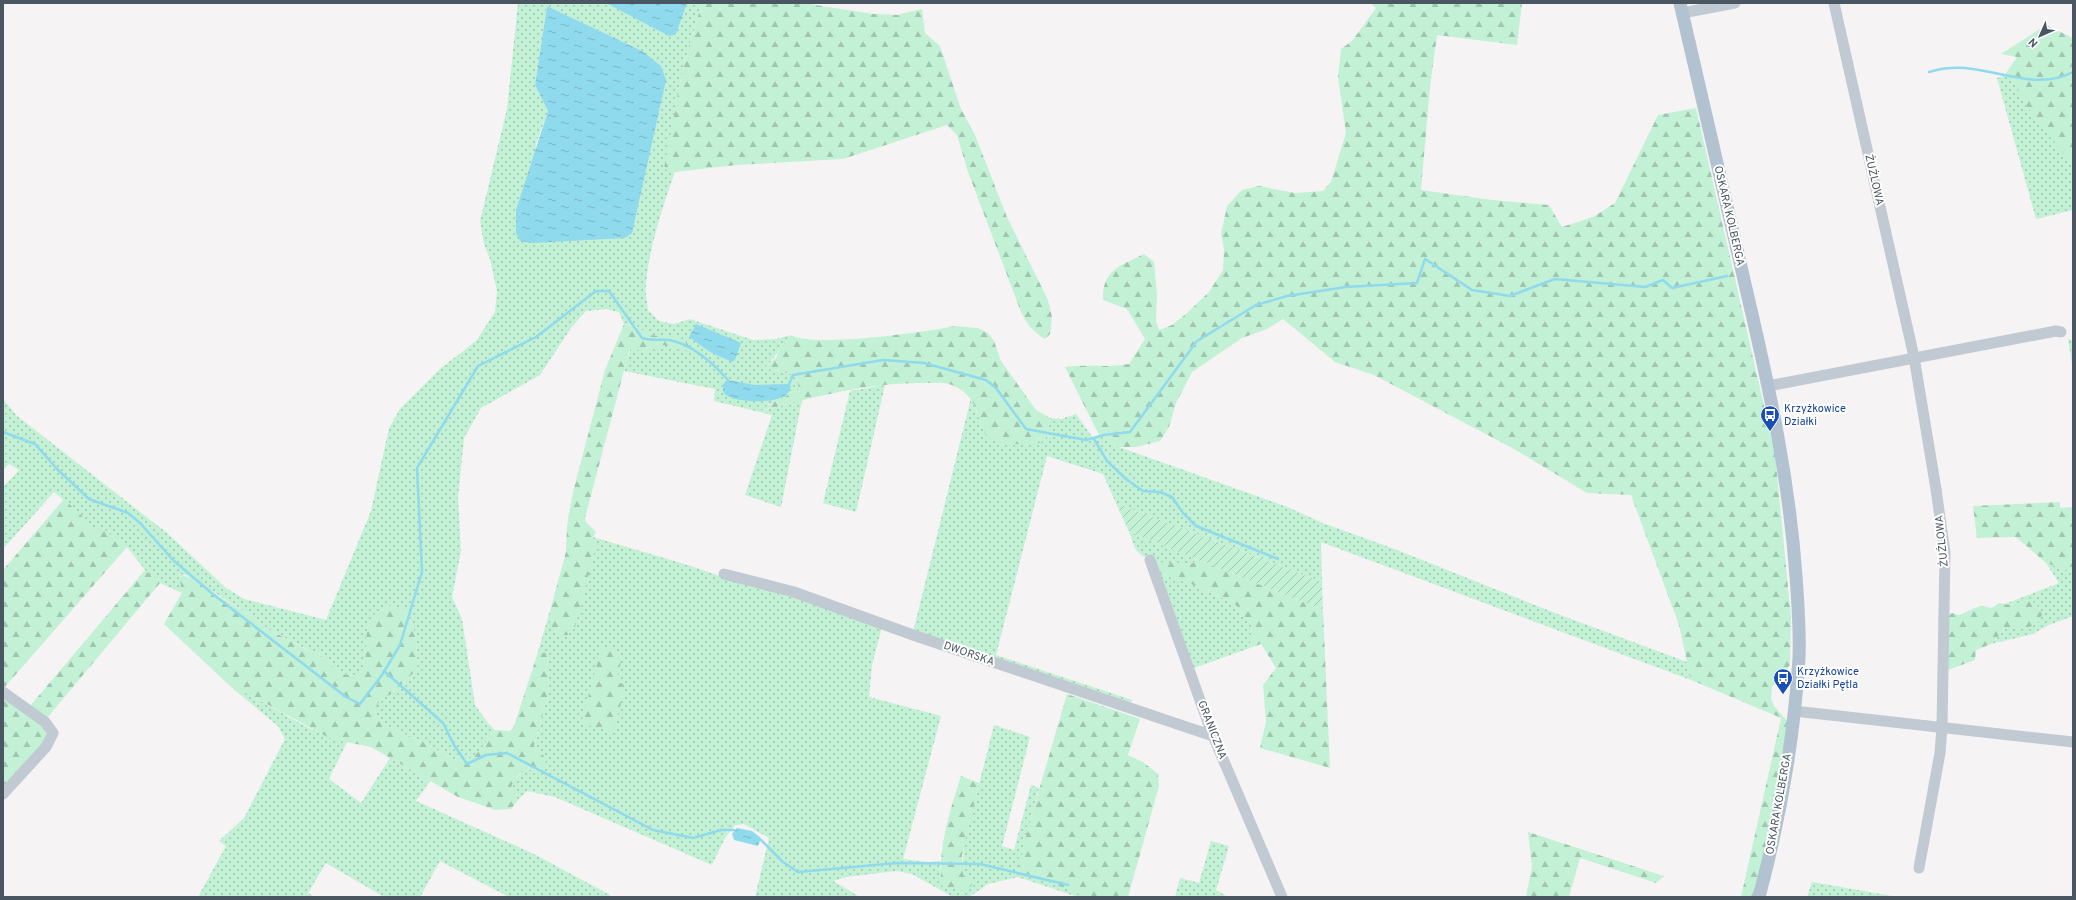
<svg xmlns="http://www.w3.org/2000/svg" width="2076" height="900" viewBox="0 0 2076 900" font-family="Overpass,sans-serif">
<defs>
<pattern id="grass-dots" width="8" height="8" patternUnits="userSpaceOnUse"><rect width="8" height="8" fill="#c3f1d5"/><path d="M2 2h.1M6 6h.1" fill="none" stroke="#a0c6b0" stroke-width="1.8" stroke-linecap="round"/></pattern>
<pattern id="forest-firs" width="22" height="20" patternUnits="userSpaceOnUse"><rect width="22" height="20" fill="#c3f1d5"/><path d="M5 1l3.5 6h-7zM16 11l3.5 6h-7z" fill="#a0c6b0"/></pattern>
<pattern id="garden-furrows" width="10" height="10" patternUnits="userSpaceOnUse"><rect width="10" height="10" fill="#c3f1d5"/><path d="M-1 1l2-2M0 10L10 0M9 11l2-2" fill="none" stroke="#a0c6b0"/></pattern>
<pattern id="water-ripples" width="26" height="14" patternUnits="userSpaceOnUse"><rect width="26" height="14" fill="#90daee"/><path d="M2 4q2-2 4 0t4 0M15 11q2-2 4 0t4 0" fill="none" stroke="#78b4c4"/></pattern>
</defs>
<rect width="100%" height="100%" fill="#f5f3f3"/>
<g fill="url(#grass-dots)" fill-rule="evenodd">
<path d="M 518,3 L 702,3 L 683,67 L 665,169 L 675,172 C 663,205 648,251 646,285 C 645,293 647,302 648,310 L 659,321 L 674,324 L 690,319 L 753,340 L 776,339 L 791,335 C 779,347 777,357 764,368 L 796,375 L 799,389 L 785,398 L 769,404 L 762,411 L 802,400 L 781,507 L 745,495 L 772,415 L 714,401 L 715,389 L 624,371 L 637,326 L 624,324 L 619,312 L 606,309 L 586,311 L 571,328 L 540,375 L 481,408 L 464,438 L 458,498 L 461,551 L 452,597 L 462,619 L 475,705 L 488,723 L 495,730 C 487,738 479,757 466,760 C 451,763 439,749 427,744 C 409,735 390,730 375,717 L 376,707 L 382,699 L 394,691 L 417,670 C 418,655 416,619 403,610 C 400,608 395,607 392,605 C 387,608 379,610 375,614 C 358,631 374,662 357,676 L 341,674 L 318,653 L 310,651 L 268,629 L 255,618 L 186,575 L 179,574 L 182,593 L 160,583 L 145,570 L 127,547 L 93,530 L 82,516 L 54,492 L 3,549 L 3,487 L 19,470 L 9,464 L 3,470 L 3,399 L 17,416 L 167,533 L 226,588 L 244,599 L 326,620 L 371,511 L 389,428 L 400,409 L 441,368 L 476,341 L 495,312 L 497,291 L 490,259 L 484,244 L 480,221 L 507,109 ZM 547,6 L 642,51 L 561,240 L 532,243 L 536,144 L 548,111 L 535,85 Z"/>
<path d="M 2004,76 L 2011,77 L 2069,161 L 2073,160 L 2073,210 L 2036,219 L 1997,78 Z"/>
<path d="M 2068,338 L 2073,341 L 2073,372 Z"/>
<path d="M 885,385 L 856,512 L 823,503 L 850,391 Z"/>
<path d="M 971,398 L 984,430 L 1007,444 L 1045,440 L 1050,418 L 1061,419 L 1076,414 L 1093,438 L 1099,435 L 1119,447 L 1290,508 L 1320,522 L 1397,550 L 1555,613 L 1687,662 L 1691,680 L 1321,542 L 1322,582 L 1116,503 L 1103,474 L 1047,456 L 996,655 L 1132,700 L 1130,706 L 913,632 Z"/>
<path d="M 1129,532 L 1196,559 L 1194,563 C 1178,566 1152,565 1139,553 C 1134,549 1132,538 1129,532 Z"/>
<path d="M 593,537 L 691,566 L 742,584 L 781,592 L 882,627 L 872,665 L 869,697 L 941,716 L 903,859 L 928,862 L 941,861 L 940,869 L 960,891 C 963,874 962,857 965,839 L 994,725 L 1030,737 L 1002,846 L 1014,850 L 1031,785 L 1039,788 L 1030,821 L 1087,897 L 1078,897 L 1018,877 L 988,884 L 969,897 L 953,897 L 912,874 L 896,871 L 846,877 L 833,881 L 860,897 L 755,897 L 769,838 L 744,824 L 735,825 L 725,838 L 712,865 L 555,797 L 527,791 L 518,800 L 511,788 L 513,781 L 525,769 L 540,770 L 543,755 L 534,746 L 548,694 L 549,676 L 546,653 L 537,655 L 551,607 L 550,624 L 575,627 L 595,548 Z"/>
<path d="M 2046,563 L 2073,572 L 2073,616 L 2049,625 L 2033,634 L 1991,644 L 2006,628 L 2030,627 L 2029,601 L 2010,605 L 2005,604 L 2059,583 Z"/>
<path d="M 1160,574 L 1189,583 L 1234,603 L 1252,625 L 1250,648 L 1194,668 Z"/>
<path d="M 230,686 C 269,701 308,734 347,742 L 329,779 L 361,803 L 390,758 L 430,781 L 416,801 L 534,854 L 610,895 L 609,897 L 509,897 L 440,861 L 420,897 L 384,897 L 326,863 L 308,893 L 315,897 L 198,897 L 226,846 L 219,841 L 244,818 L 285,739 L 278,726 Z"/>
<path d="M 1211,841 L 1229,846 L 1216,890 L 1228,897 L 1175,897 L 1180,878 L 1199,883 Z"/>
<path d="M 1812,882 L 1898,897 L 1807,897 Z"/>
</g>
<g fill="url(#forest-firs)">
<path d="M 702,3 L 802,3 L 874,14 L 897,15 L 922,9 L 925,33 L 940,46 L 961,109 L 975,135 L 1007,217 L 1048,300 L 1052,317 L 1050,334 L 1045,339 C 1033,332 1027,324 1021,312 L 968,172 L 957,135 L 947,125 L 843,159 L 736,165 L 675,172 L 664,169 L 683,67 Z"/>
<path d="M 1370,3 L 1522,3 L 1517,45 L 1437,35 L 1430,87 L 1421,190 L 1492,200 L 1549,205 L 1562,227 L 1593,217 L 1615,203 L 1658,115 L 1696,108 L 1775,454 L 1791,617 L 1790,665 L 1772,687 L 1771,699 L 1774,706 L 1788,722 L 1771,834 L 1755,897 L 1741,897 L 1781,718 L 1691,680 L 1679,625 L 1631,495 L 1587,493 L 1514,449 L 1374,375 L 1335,362 L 1283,319 L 1267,329 L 1242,338 L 1192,372 L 1176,403 L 1169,427 L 1160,441 L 1136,447 L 1119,447 L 1099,435 L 1065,367 C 1087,364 1107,368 1129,364 L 1145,339 L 1127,309 L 1103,300 C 1102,269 1121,266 1144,254 L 1154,262 L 1157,294 L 1156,321 L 1159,330 L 1172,325 L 1186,314 L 1209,292 L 1223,270 L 1224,249 L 1221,234 L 1227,206 L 1242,190 L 1259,186 L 1295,193 L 1323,191 L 1331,182 L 1346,133 L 1338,77 L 1341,49 L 1352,41 L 1376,8 Z"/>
<path d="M 2046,25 L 2073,38 L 2073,160 L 2069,161 L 2029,109 L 2011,77 L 2004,76 L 2017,57 L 2001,54 Z"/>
<path d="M 624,324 C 635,326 641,330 650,334 C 661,339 685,332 689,347 L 685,351 L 664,345 L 646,352 L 630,348 L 585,518 L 586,522 L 596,532 L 593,537 L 595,548 L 591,566 L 575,627 L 568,635 L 556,635 L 550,624 L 551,607 L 566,552 L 567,526 L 573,492 L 605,370 Z"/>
<path d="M 955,326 L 978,328 L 988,333 L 994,341 L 1001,361 L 1036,410 L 1050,418 L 1045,440 C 1036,446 1031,444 1020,444 C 1012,444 1001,445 993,441 C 972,428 987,398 949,384 C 942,382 932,383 925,383 C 869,382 814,397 761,411 C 772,401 787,397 799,389 L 796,375 L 764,368 L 776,358 L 781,345 L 791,335 C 814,348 926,332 955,326 Z"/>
<path d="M 64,499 L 82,516 L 93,530 L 101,527 L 127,547 L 3,689 L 3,570 Z"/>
<path d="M 2060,502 L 2060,508 L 2073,507 L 2073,572 L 2046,563 L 2016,537 L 1977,538 L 1973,506 Z"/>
<path d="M 1196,559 L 1323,610 L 1330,768 L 1260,748 L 1266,722 L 1263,685 L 1276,668 L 1261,644 L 1250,648 L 1252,625 L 1234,603 L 1189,583 L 1160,574 L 1156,562 L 1184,564 L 1194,563 Z"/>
<path d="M 145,570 L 160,583 L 42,724 L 46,730 L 45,742 L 3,787 L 3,698 L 25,712 Z"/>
<path d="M 179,574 L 193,579 L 208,590 L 255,618 L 268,629 L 309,651 L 318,653 L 341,674 L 357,676 C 374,662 358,631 375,614 C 379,610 387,608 392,605 C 396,607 400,608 403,610 C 416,619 418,656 417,670 C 409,676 402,685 394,691 C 382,701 376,699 375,717 C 390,730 409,735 427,744 C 439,749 451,763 466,760 C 479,757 487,738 495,730 L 510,731 L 514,726 L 537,655 L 546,652 L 549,676 L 548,694 L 534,746 L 543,755 L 547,765 C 532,775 520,762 511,788 L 518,800 L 511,809 L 496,810 L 458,797 L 371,747 L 331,739 L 252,696 L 230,686 L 164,624 L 182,593 Z"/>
<path d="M 2029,601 L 2036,603 L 2042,613 C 2040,631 2020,627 2006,628 L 1991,644 L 1976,650 L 1975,660 L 1948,670 L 1947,617 L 1952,613 L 1959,615 L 1980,606 L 1992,608 L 1999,603 L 2010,605 Z"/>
<path d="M 612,646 L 621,661 L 618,677 L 620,683 L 626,685 L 613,732 L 581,723 L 601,649 Z"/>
<path d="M 1067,694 L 1140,719 L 1128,755 L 1143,762 L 1158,774 L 1159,786 L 1128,897 L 1087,897 L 1018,870 L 1030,821 Z"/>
<path d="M 961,776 L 979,783 L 962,855 L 963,875 L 970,878 L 972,884 L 968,892 C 959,891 952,887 942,886 C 937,849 950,811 961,776 Z"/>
<path d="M 1528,832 L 1664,876 L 1656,883 L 1580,858 L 1569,897 L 1526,897 L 1532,866 Z"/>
</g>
<path fill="url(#garden-furrows)" d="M 1116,503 L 1322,582 L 1323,610 L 1129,532 Z"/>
<g fill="url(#water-ripples)">
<path d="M 606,3 L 687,3 L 676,34 L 669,36 Z"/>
<path d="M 547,6 L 642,51 L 661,66 L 666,80 L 632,233 L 625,238 L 532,243 L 520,241 L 516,233 L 516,210 L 548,111 L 535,85 Z"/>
<path d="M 696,324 L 741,343 L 735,360 L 732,362 L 710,352 L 689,337 Z"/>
<path d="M 728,380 L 755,385 L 789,384 L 791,386 C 790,388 789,392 787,394 C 777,404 737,403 726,395 C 722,392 723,388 723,384 Z"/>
<path d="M 737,828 L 752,831 L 761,838 L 758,846 L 734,840 L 732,834 Z"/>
</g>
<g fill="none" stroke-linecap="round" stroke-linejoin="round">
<g stroke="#90daee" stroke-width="2.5">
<path d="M 1929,72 C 1936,70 1943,68 1951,68 C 1991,65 2034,93 2073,72"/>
<path d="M 789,384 L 793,375 L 883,360 L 924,363 L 986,380 L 996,388 L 1026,429 L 1086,440 L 1104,435 L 1130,432 L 1197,341 L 1256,305 L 1287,296 L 1346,287 L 1417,283 L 1425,259 L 1472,290 L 1510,296 L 1555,279 L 1645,287 L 1663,280 L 1672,288 L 1727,276"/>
<path d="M 3,432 L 35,444 L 57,469 L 89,499 L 128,513 L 140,523 L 174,561 L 214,595 L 346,697 L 360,704 L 382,675 L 400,645 L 422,572 L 417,468 L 478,366 L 536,337 L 596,291 L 609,291 L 642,338 C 651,341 660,339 670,340 C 693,345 713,363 728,380"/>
<path d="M 1094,439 L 1107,461 L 1126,479 L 1143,491 L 1160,492 L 1172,497 L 1183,513 L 1196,526 L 1278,559"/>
<path d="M 384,671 L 443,723 L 454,745 L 467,764 L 486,755 L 507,753 L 653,830 L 693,838 L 721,830 L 734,830"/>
<path d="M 761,840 L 783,862 L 798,872 L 897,863 L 980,864 L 1068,885"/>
</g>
<g stroke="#c1cad2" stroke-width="11">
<path d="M 1834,3 L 1914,357 L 1936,489 L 1945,553 L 1942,727 L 1940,753 L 1919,868"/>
<path d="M 1682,13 L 1735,3"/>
<path d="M 1768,386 L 2056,331 L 2061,332"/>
<path d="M 1150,560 L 1211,731 L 1282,897"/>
<path d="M 724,574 L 794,592 L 913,635 L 1213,736"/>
<path d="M 3,692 L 45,722 L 53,733 L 46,747 L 3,794"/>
<path d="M 1794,711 L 2073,742"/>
</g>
<path stroke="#b3c2d1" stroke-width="13" d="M 1680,3 C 1702,101 1725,199 1748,297 C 1770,391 1789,479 1796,576 C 1798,603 1800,631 1799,658 C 1794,739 1780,819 1759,897"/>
</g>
<defs>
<g id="bus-pin" transform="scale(1)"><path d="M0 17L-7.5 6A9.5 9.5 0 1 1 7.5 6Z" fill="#1a4fb4" stroke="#fff"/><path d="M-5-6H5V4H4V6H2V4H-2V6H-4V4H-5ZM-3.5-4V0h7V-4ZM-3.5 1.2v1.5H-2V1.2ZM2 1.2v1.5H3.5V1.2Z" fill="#fff"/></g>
</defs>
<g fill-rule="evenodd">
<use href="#bus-pin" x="1770" y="415"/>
<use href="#bus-pin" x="1783" y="678"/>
</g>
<g text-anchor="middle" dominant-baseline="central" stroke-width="4" stroke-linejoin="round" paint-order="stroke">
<g font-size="11" fill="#4a5661" stroke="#fff">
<text transform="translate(1874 180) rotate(77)">ŻUŻLOWA</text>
<text transform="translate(1729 216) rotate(77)">OSKARA KOLBERGA</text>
<text transform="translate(1942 541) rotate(-96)">ŻUŻLOWA</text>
<text transform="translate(969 654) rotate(19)">DWORSKA</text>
<text transform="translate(1212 730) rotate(69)">GRANICZNA</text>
<text transform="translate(1779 804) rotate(-80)">OSKARA KOLBERGA</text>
</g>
<g font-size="11" fill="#164399" stroke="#fff" text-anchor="start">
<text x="1784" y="409">Krzyżkowice<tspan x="1784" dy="13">Działki</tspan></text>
<text x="1797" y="672">Krzyżkowice<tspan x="1797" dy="13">Działki Pętla</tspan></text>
</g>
</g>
<rect width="2076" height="900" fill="none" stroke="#4a5661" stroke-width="8"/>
<g transform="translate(2040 36) rotate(225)" stroke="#ffffff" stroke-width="3" paint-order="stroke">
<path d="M0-3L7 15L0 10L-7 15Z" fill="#4a5661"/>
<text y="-6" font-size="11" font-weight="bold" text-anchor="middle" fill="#4a5661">N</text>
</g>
</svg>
